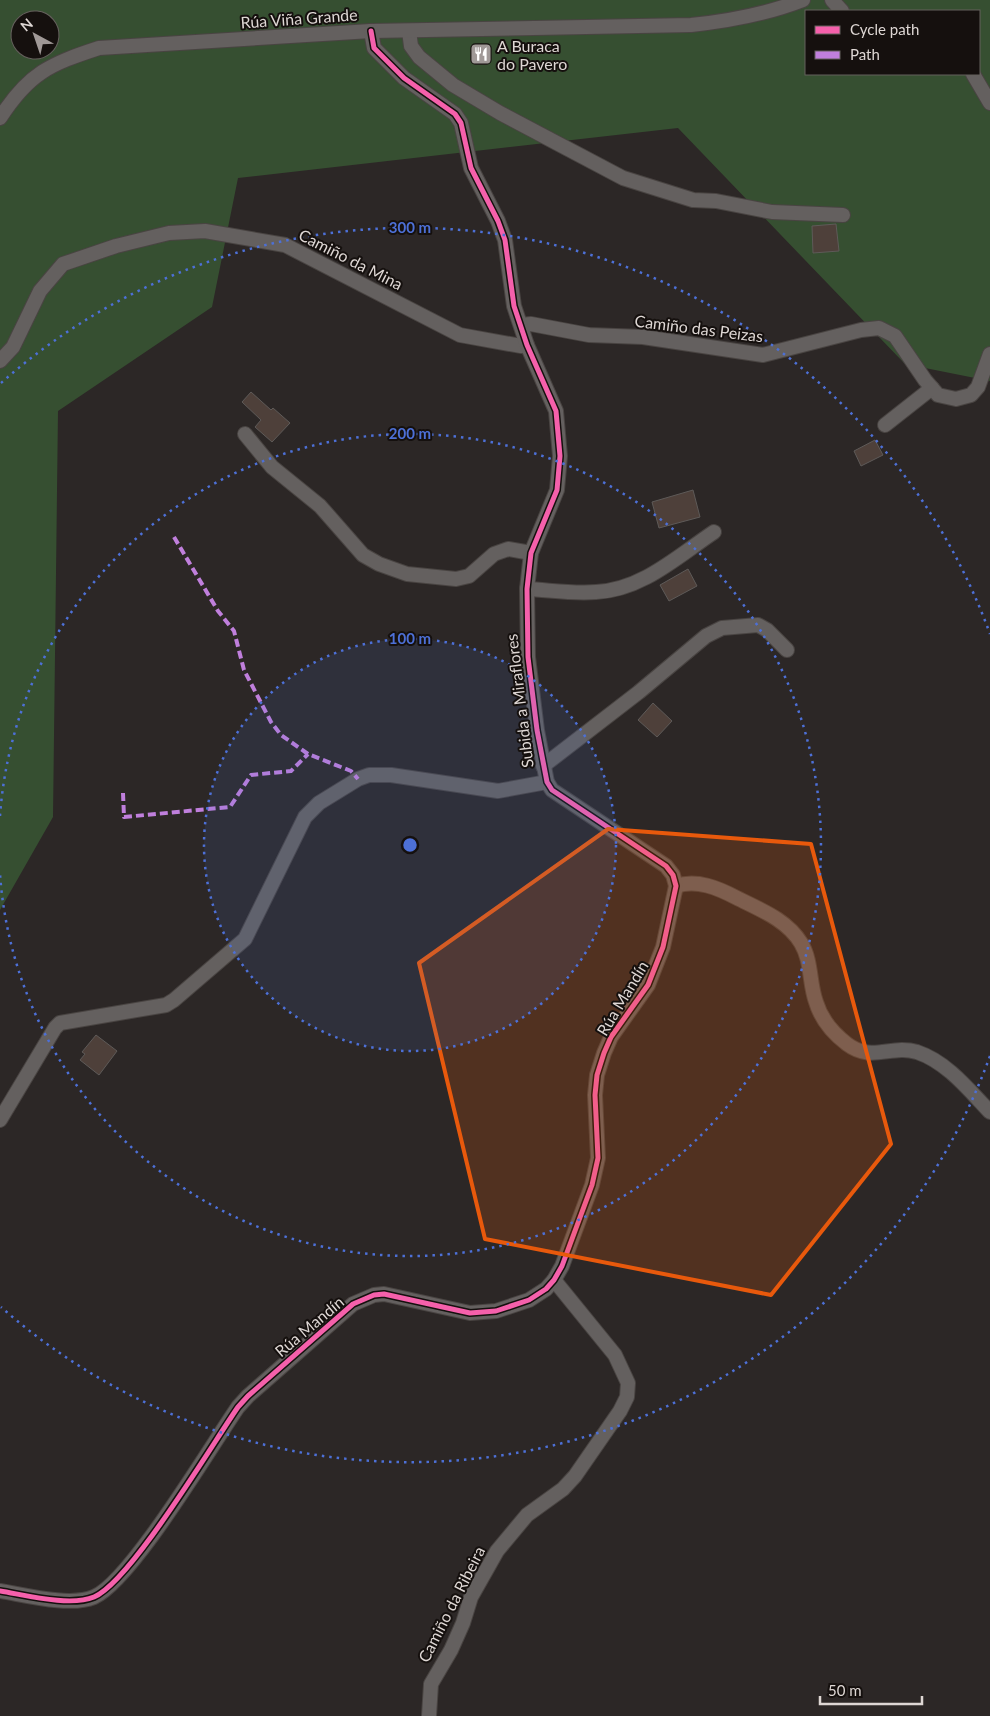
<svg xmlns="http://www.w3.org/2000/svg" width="990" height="1716" viewBox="0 0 990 1716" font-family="Lato,sans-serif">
<rect width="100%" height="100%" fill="#2c2726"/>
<path fill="#364f31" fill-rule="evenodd" d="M 0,0 L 990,0 L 990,381 L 905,364 L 678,128 L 238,178 L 212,307 L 58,411 L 53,817 L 0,910 ZM 806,11 L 979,11 L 979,74 L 806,74 ZM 20,20 L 50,20 L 50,50 L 20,50 Z"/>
<g fill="#4e403a" stroke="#5e5a58">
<path d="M 836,224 L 839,251 L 813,253 L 812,226 Z"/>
<path d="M 251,392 L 271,410 L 273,408 L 290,423 L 272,442 L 255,427 L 261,420 L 242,402 Z"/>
<path d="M 875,440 L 883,455 L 861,466 L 854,451 Z"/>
<path d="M 693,490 L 700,517 L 659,528 L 652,502 Z"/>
<path d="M 688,569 L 697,586 L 669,601 L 660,585 Z"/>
<path d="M 653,703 L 672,721 L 657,737 L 638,720 Z"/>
<path d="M 96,1035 L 117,1051 L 99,1075 L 80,1060 L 85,1054 L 82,1052 Z"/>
</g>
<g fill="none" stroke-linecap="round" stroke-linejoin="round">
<g stroke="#494442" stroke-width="16">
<g id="minor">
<path d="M 832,0 L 842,11"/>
<path d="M 409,31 L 411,46 L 419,57 L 453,85 L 500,113 L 623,178 L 693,200 L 716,201 L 772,212 L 843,215"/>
<path d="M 973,74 L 990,103"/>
<path d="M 0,118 C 29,73 50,64 99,48 L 371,31 L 691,25 C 729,21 767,14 803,0"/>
<path d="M 521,325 L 531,324 L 589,335 L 643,337 L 763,355 L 861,330 L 879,328 L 895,336 L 925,380 L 938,395 L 956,399 L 971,395 L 978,387 L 990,354"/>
<path d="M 0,361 L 13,347 L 40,291 L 63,264 L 116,246 L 169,233 L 205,231 L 285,245 L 460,335 L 521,346 L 527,345"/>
<path d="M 885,425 L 932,388"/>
<path d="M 245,434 L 272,467 L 320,506 L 363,555 L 379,564 L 407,574 L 456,579 L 469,576 L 494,554 L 508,549 L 531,553"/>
<path d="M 527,589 C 549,590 573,594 596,592 C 642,590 678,556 714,532"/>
<path d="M 543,766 L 639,692 L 706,636 L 722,628 L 758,625 L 767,630 L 787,650"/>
<path d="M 676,886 C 697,879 718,888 737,898 C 761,910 787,920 801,943 C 812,961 809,983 816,1002 C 821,1019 834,1034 847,1044 C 872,1063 891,1044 917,1052 C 947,1062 969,1090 990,1112"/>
<path d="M 0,1120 L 55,1028 L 60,1023 L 166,1005 L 174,1000 L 245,939 L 305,817 L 319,803 L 358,779 L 369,775 L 391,775 L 498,791 L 547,782"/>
<path d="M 0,1591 C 25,1595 70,1607 94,1597 C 131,1581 211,1446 238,1407 L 248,1396 L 353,1304 L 374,1295 L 384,1294 L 470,1313 L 496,1311 L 529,1300 L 546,1289 L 554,1280 L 562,1266 L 592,1185 L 598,1158 L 595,1095 L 597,1075 L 604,1053 L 611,1037 L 648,985 L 663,947 L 676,886 L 673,875 L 666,866 L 552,790 L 547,782 L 537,730 L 528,657 L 527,589 L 531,553 L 557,490 L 560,456 L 556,411 L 527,345 L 514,306 L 505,240 L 498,221 L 471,168 L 461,123 L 455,114 L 404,78 L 374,48 L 371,31"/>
<path d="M 429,1716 L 431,1684 L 451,1650 L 463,1623 L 471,1597 L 497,1551 L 527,1515 L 563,1489 L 575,1476 L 620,1411 L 627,1397 L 628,1383 L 615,1355 L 554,1280"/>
</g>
</g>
<use href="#minor" stroke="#64605f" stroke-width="14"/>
<g stroke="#c07fdc" stroke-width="4" stroke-dasharray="8 4" stroke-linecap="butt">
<path d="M 174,537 L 218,611 L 234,631 L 244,670 L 271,722 L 281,735 L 308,754 L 351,771 L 358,779"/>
<path d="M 123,793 L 124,817 L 230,807 L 251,775 L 291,771 L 308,754"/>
</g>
<g stroke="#15100e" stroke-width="8">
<path id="cycleway" d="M 0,1591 C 25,1595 70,1607 94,1597 C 131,1581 211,1446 238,1407 L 248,1396 L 353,1304 L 374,1295 L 384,1294 L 470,1313 L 496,1311 L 529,1300 L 546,1289 L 554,1280 L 562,1266 L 592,1185 L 598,1158 L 595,1095 L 597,1075 L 604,1053 L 611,1037 L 648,985 L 663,947 L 676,886 L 673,875 L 666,866 L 552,790 L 547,782 L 537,730 L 528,657 L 527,589 L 531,553 L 557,490 L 560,456 L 556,411 L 527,345 L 514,306 L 505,240 L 498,221 L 471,168 L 461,123 L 455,114 L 404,78 L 374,48 L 371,31"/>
</g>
<use href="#cycleway" stroke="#f560ab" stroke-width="5"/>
</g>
<path fill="#e8590c" fill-opacity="0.2" stroke="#e8590c" stroke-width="4" stroke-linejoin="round" d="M 608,829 L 811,844 L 891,1144 L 771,1295 L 485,1239 L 419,963 Z"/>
<circle cx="410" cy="845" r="206" fill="#4d70d7" fill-opacity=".12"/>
<g fill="none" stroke="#4d70d7" stroke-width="2.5" stroke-dasharray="2.5 5">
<circle cx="410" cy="845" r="206"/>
<path d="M0 816A411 411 0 1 1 0 874"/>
<path d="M990 1056A617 617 0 0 1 1 1307M1 383A617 617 0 0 1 990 634"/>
</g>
<defs>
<g id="restaurant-square" transform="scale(1.125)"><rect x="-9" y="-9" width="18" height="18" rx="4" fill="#a09997" stroke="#15100e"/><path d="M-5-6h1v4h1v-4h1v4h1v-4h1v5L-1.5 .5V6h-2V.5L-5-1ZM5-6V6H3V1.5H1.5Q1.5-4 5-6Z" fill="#fff"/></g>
</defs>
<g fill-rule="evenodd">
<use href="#restaurant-square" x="481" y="54"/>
</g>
<g text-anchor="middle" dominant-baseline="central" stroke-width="4" stroke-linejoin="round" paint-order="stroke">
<g font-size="16" fill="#ded7d4" stroke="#15100e">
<text transform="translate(299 18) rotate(-4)">Rúa Viña Grande</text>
<text transform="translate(351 259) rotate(27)">Camiño da Mina</text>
<text transform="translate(699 328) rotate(7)">Camiño das Peizas</text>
<text transform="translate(519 701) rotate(-97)">Subida a Miraflores</text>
<text transform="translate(622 998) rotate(-59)">Rúa Mandín</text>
<text transform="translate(309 1326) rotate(-40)">Rúa Mandín</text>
<text transform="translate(451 1604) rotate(-63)">Camiño da Ribeira</text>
</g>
<g font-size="16" fill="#ded7d4" stroke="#15100e" text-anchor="start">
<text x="497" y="45">A Buraca<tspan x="497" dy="18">do Pavero</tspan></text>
</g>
</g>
<circle cx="410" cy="845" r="8" fill="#4d70d7" stroke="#15100e" stroke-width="2.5"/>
<g font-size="15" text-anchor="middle" font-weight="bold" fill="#4d70d7" stroke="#15100e" stroke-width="4" stroke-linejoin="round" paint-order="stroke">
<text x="410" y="233">300 m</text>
<text x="410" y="439">200 m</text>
<text x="410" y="644">100 m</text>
</g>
<rect x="805" y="10" width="175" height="65" fill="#15100e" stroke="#65605d"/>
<rect x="815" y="26" width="25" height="8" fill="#f560ab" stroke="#65605d"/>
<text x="850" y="35" font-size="15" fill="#ded7d4">Cycle path</text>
<rect x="815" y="51" width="25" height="8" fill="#c07fdc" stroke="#65605d"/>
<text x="850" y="60" font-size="15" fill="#ded7d4">Path</text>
<g transform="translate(35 35) rotate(320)"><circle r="24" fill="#15100e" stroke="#65605d"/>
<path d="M0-4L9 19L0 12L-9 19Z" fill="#a09997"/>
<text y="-8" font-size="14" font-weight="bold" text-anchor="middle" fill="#ded7d4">N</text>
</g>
<path d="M820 1696v8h102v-8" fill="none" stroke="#ded7d4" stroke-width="2.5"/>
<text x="828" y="1696" font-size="15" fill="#ded7d4" stroke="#15100e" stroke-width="4" paint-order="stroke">50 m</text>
</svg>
